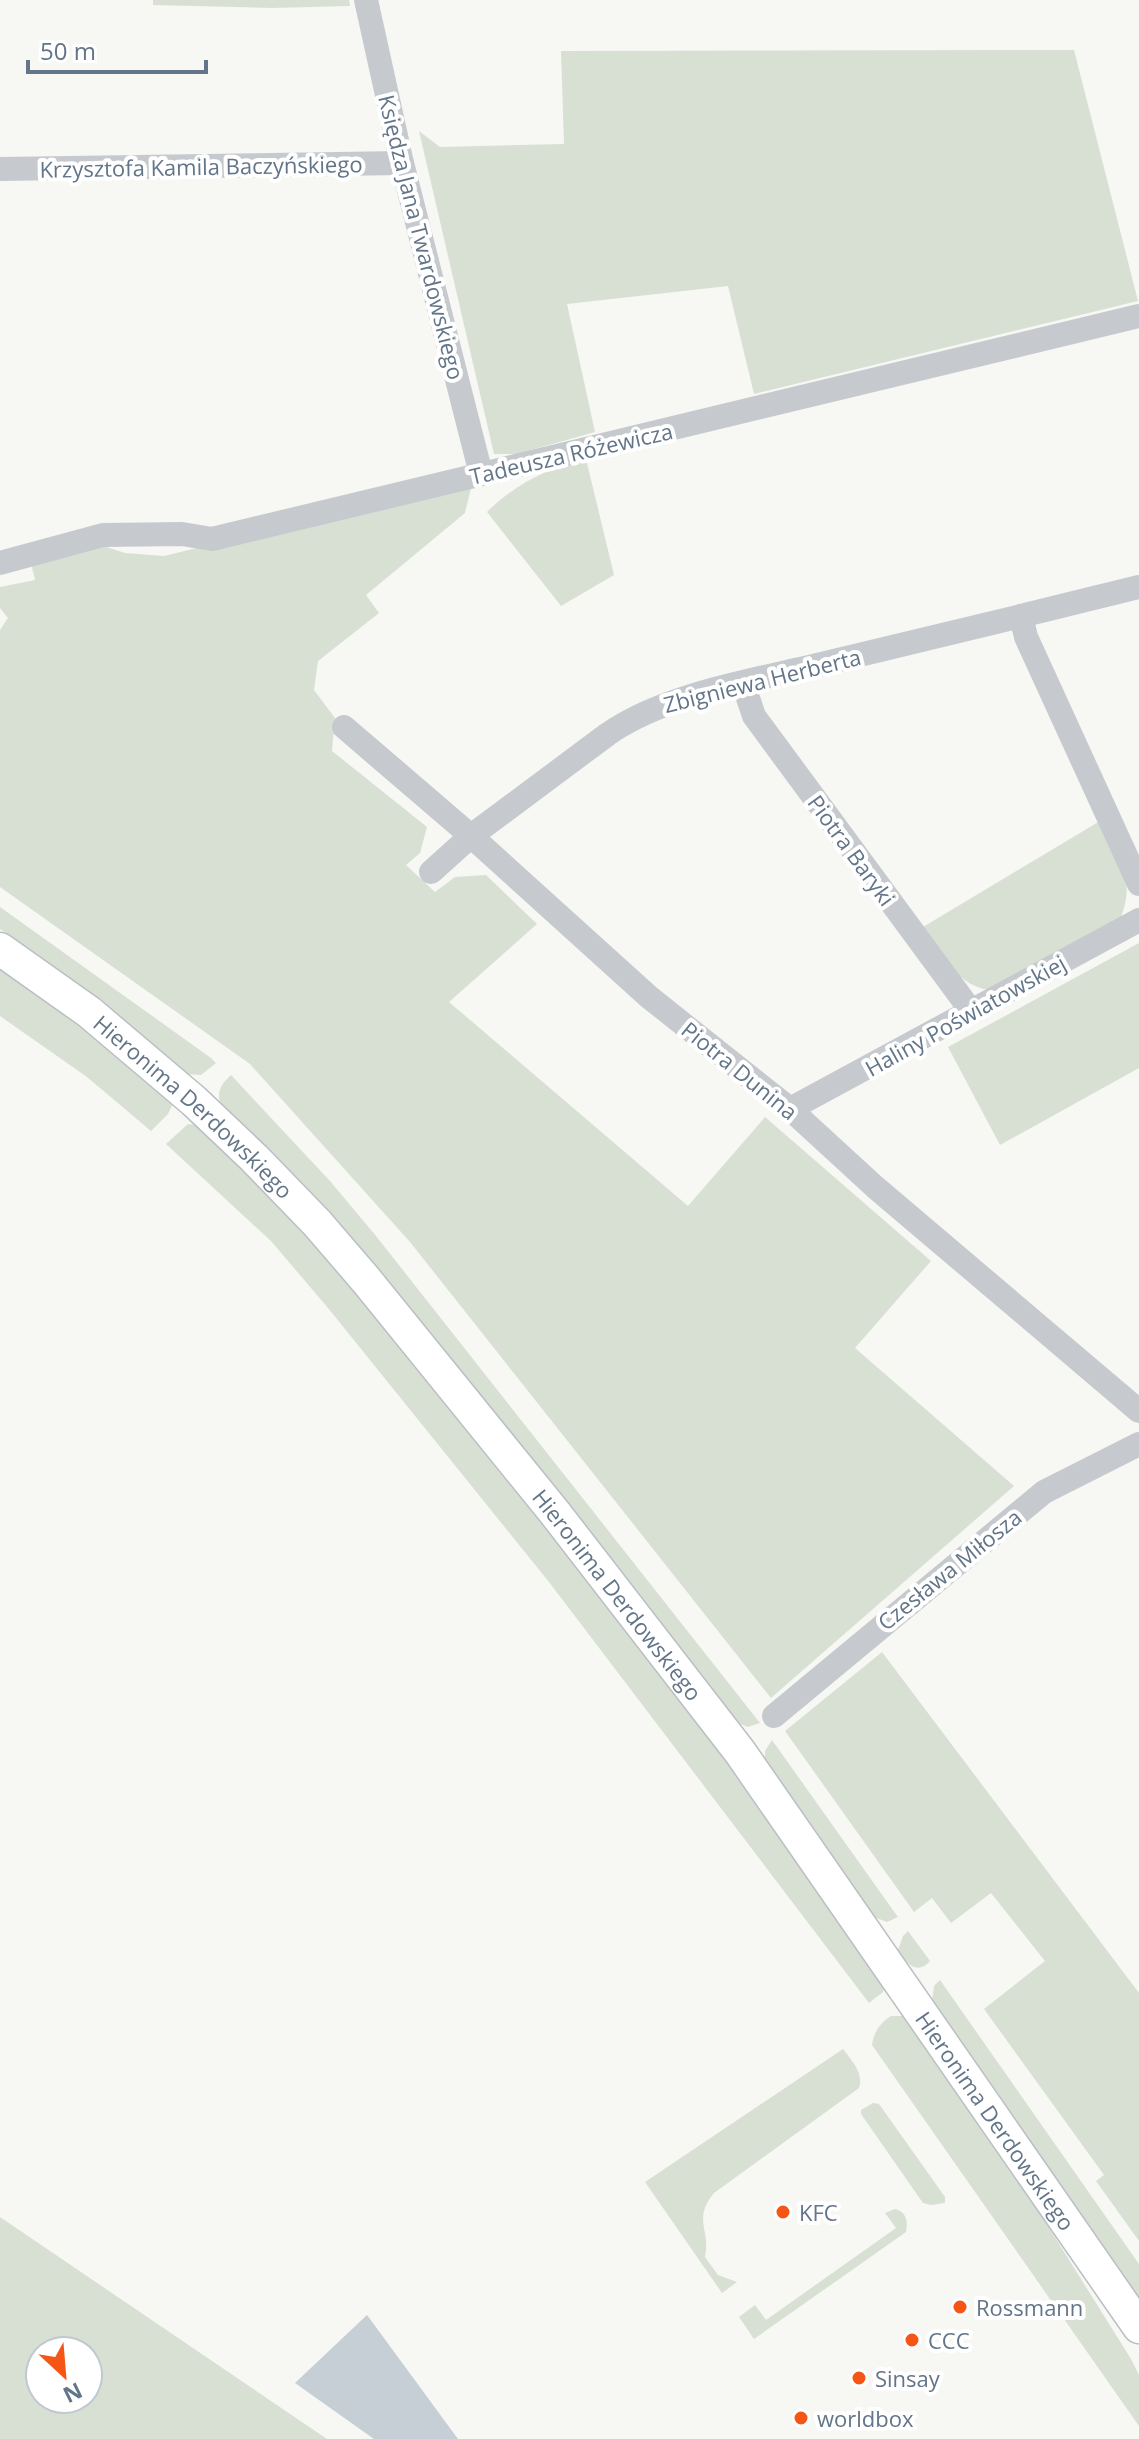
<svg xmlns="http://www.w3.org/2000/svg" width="1139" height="2439" viewBox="0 0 1139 2439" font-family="'Open Sans',sans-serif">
<rect width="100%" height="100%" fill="#f7f7f4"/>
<g fill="#d8e0d4" fill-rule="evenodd">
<path d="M 153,0 L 349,0 L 350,6 L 272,8 L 153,5 Z"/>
<path d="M 1074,50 L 1138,301 L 754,394 L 728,286 L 567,304 L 595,432 L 517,454 L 494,454 L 419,131 L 440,147 L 564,144 L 561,51 Z"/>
<path d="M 586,459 L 614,575 L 561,606 L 487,512 C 514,485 549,467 586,459 Z"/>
<path d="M 471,488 L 465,513 L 366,595 L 379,613 L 318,661 L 314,690 L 335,718 L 332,751 L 427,827 L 420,853 L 406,865 L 435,892 L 455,877 L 486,875 L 537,924 L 449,1002 L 688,1206 L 765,1117 L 931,1261 L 855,1348 L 1014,1486 L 771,1698 L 410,1242 L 250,1064 L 0,887 L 0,630 L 8,618 L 0,608 L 0,587 L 35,580 L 29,555 L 100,545 L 125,553 L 164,556 L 426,492 Z"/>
<path d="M 1100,821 C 1119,861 1137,876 1120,920 L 995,990 C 958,990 943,954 923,927 Z"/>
<path d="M 0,907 L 211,1058 L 216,1063 L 201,1075 L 185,1074 L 45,961 L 0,929 Z"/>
<path d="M 1139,943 L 1139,1068 L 1000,1145 L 948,1047 Z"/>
<path d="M 0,961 L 82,1020 L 173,1103 L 168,1114 L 151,1131 L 87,1077 L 0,1016 Z"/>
<path d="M 231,1075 L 330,1181 L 376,1236 L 760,1723 L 748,1727 L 736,1722 L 641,1596 L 366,1257 L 299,1180 L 221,1105 C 216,1092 221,1084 231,1075 Z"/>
<path d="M 188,1124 L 205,1126 L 360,1291 L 729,1757 L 885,1986 L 883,1992 L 869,2003 L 549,1582 L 328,1308 L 271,1241 L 166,1144 Z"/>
<path d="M 882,1652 L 1139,1993 L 1139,2241 L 1096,2181 L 1104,2175 L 984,2009 L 1045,1961 L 991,1893 L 951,1923 L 932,1898 L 914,1912 L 785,1731 Z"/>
<path d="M 772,1740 L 895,1913 L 898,1917 L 887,1922 L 874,1917 L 765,1760 L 765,1751 Z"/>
<path d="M 908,1931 L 930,1961 C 917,1976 906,1963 898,1950 L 903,1936 Z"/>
<path d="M 940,1980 L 1139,2264 L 1139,2298 L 932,2002 L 934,1986 Z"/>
<path d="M 891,2016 L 907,2016 L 1006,2159 L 1131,2359 L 1139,2375 L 1139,2426 L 872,2045 C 874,2032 879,2024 891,2016 Z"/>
<path d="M 843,2049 C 852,2061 864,2073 859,2088 L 714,2193 C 692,2220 711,2229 705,2257 L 718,2275 L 737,2282 L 722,2293 L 645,2182 Z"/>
<path d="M 873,2103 L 879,2104 L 945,2197 L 945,2203 L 931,2205 L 923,2203 L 861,2114 L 861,2110 Z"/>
<path d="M 895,2209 C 907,2212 908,2222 906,2232 L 754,2339 L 739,2317 L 755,2305 L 766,2320 L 896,2228 L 885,2213 Z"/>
<path d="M 0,2217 L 327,2439 L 0,2439 ZM 40,2351 L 88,2351 L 88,2399 L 40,2399 Z"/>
</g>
<path fill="#c6cfd5" d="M 367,2315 L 458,2439 L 374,2439 L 295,2383 Z"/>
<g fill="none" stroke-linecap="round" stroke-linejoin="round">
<g stroke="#babfc4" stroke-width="35">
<g id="secondary">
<path id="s1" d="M 0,949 L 89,1012 L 194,1101 L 254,1158 L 317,1223 L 366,1280 L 555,1513 L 740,1752 L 1139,2327"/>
</g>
</g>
<g stroke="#c6cace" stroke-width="24">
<path d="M 366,0 L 402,163 L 481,474"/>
<path d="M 0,169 L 402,163"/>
<path d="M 0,563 L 103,535 L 182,534 L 212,539 L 1139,316"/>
<path d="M 1021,616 L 1026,637 L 1139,884"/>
<path d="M 743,683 L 754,716 L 972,1012"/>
<path d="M 344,727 L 471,836 L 649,997 L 790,1109 L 875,1187 L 1139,1411"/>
<path d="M 431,872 L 471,836 L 608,734 C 667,693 757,680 826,663 C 930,638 1035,613 1139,587"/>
<path d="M 790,1109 L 1139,920"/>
<path d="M 774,1716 L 1044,1492 L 1139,1444"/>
</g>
<use href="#secondary" stroke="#fff" stroke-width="32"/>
</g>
<g fill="#f65615" stroke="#fff" stroke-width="3">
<circle cx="783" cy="2212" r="8"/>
<circle cx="960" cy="2307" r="8"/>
<circle cx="912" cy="2340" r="8"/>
<circle cx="859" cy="2378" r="8"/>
<circle cx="801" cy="2418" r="8"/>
</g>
<g text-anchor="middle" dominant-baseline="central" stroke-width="8" stroke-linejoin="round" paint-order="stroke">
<g font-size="22" fill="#637588" stroke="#fff">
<text transform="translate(201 166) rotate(-1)">Krzysztofa Kamila Baczyńskiego</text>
<text transform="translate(422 237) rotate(76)">Księdza Jana Twardowskiego</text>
<text transform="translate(571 453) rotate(-13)">Tadeusza Różewicza</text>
<text transform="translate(762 680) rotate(-14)">Zbigniewa Herberta</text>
<text transform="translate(852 850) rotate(54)">Piotra Baryki</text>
<text transform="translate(965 1015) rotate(-29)">Haliny Poświatowskiej</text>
<text transform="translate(740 1070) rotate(39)">Piotra Dunina</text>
<text stroke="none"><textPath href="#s1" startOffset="250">Hieronima Derdowskiego</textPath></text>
<text transform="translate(949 1569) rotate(-39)">Czesława Miłosza</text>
<text stroke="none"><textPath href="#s1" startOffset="898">Hieronima Derdowskiego</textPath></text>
<text stroke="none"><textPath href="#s1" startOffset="1546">Hieronima Derdowskiego</textPath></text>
</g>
<g font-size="22" fill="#637588" stroke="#fff" text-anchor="start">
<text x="799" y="2212">KFC</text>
<text x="976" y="2307">Rossmann</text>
<text x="928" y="2340">CCC</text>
<text x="875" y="2378">Sinsay</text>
<text x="817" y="2418">worldbox</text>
</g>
</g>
<g transform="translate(64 2375) rotate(154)"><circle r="38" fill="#ffffff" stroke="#c1c8cf" stroke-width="2"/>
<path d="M0-6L14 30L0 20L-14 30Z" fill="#f65615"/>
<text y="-12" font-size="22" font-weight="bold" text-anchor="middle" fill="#637588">N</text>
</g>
<path d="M28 60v12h178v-12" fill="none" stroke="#637588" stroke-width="4"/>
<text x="40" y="60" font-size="24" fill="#637588" stroke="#ffffff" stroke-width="6" paint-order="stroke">50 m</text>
</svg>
